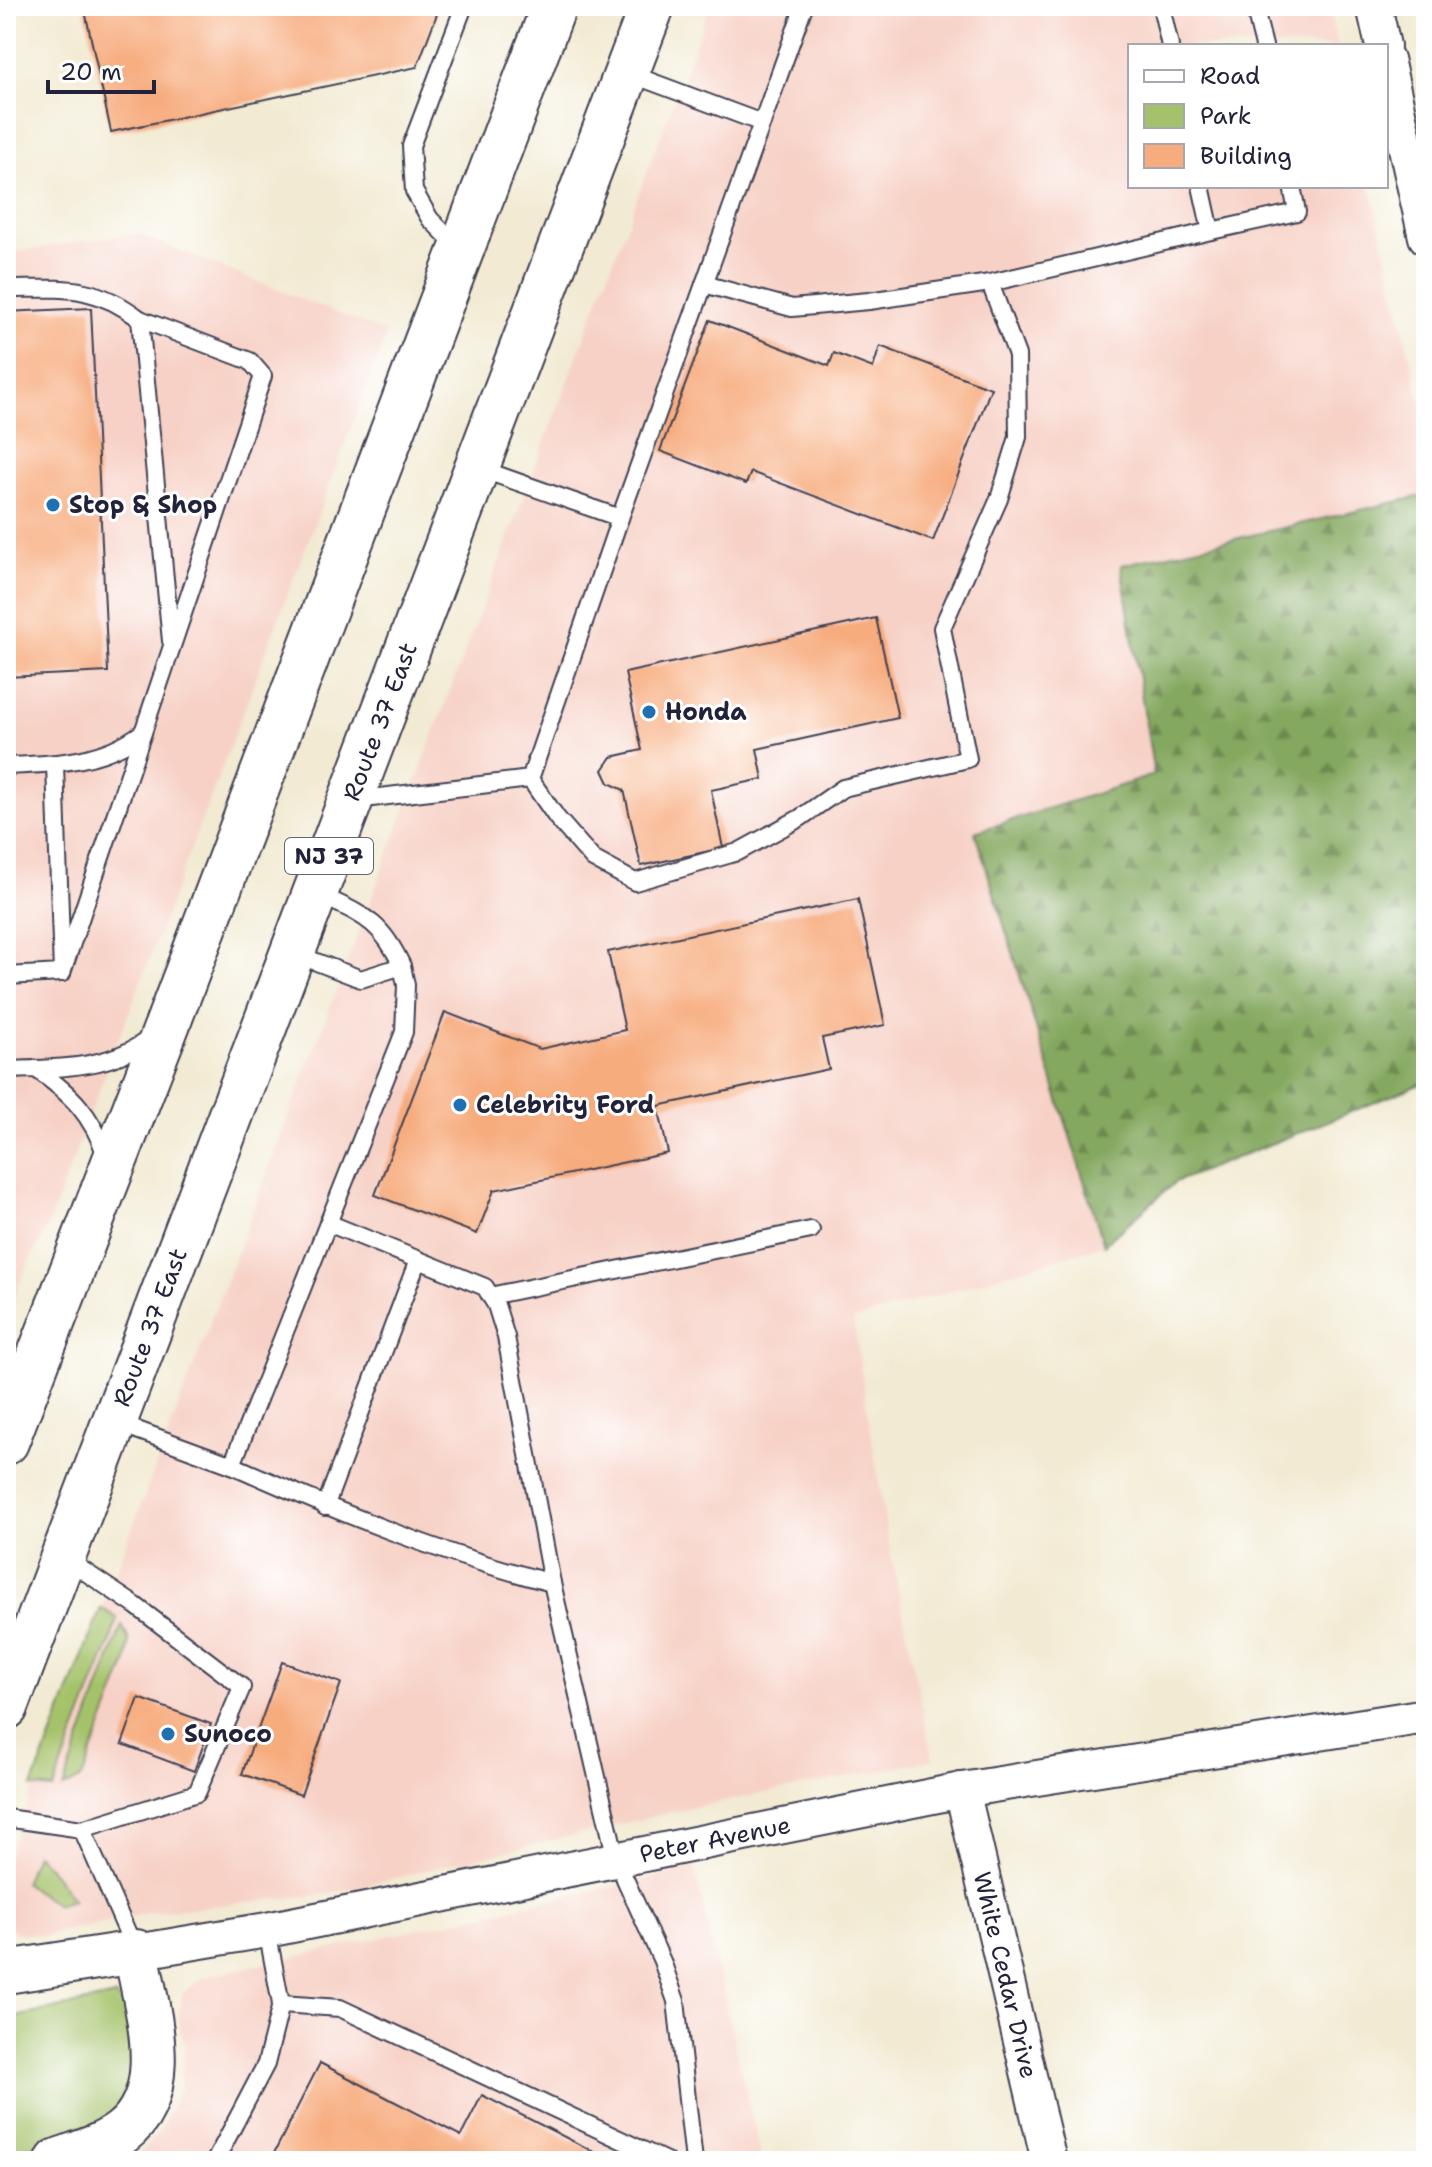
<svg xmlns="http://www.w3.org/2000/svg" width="1432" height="2167" viewBox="0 0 1432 2167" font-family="'Shantell Sans',sans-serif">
<defs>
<pattern id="forest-firs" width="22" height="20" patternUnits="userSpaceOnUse" patternTransform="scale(2)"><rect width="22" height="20" fill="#84a85e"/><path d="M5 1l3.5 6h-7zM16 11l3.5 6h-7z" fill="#6c884f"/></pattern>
</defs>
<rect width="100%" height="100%" fill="#fff"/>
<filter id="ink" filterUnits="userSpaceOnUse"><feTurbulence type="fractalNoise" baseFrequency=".0125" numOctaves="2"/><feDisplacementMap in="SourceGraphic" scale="16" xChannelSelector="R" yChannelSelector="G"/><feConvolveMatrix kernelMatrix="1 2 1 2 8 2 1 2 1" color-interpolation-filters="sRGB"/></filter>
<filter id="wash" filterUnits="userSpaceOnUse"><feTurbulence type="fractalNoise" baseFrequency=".006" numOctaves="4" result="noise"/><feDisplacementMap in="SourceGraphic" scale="32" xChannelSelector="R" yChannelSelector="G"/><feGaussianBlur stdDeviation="1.8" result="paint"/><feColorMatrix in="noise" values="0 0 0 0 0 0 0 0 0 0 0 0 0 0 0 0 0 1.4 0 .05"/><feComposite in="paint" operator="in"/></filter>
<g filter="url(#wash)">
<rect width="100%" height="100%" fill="#f2ead2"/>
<g fill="#f7d1c6">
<path d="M 710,6 L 1328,6 L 1338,46 L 1130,46 L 1130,186 L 1370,186 L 1426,426 L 1426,495 L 1121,565 L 1154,775 L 975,832 L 1104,1245 L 853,1320 L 888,1540 L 933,1760 L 680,1810 L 331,1893 L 147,1913 L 41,1936 L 14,1932 L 6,1924 L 6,1861 Z"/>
<path d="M 135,233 L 387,333 L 48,1225 L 24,1272 L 6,1320 L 6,254 Z"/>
<path d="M 694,1868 L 762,2161 L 123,2161 L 137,2155 L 161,2129 L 180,2090 L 185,2048 L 178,2019 L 183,1993 L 204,1977 Z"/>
</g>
<g fill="#a5c26a" stroke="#647252" stroke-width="2">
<path d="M 101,1608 L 117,1618 L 111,1640 L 53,1789 L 32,1787 Z"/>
<path d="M 122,1625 L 129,1641 L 127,1661 L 82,1778 L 63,1788 Z"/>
<path d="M 36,1854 L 50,1869 L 73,1900 L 57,1905 L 24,1883 Z"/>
<path d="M 115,1996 L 129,2011 L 142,2058 L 120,2111 L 73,2135 L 6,2152 L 6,2019 Z"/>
</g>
<path fill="url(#forest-firs)" stroke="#53654c" stroke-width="2" d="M 1426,495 L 1426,972 L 1423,973 L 1426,989 L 1426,1082 L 1175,1182 L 1104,1245 L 975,832 L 1154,775 L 1121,565 Z"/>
<g id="blocks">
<g fill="#f7ac7e">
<path d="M 84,6 L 440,6 L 417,67 L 111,132 Z"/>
<path d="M 91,308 L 108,672 L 6,677 L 6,312 Z"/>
<path d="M 710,320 L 829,366 L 834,353 L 873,368 L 880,346 L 991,388 L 933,541 L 751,472 L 746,484 L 660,451 Z"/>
<path d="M 876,618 L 898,718 L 757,749 L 763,779 L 711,790 L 723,848 L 641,866 L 624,790 L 609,783 L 603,770 L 612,757 L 642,750 L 625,673 Z"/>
<path d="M 858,899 L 885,1025 L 822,1038 L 829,1069 L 658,1106 L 668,1153 L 494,1190 L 477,1234 L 375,1195 L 445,1012 L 540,1049 L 625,1030 L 608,952 Z"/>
<path d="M 282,1662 L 341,1683 L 301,1795 L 242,1774 Z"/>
<path d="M 139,1698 L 211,1724 L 194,1771 L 122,1744 Z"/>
<path d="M 320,2063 L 461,2136 L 482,2095 L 602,2156 L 600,2161 L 270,2161 Z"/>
</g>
</g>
</g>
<g filter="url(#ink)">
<use href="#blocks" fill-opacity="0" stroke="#414052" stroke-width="2"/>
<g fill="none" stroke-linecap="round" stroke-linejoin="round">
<g stroke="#414052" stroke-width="20">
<g id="service">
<path d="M 1161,6 L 1170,46"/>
<path d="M 1254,6 L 1264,46"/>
<path d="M 628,73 L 762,123"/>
<path d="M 1211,231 L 1297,212 L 1292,186"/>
<path d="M 458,247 L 430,219 L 414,191 L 411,146 L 464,6"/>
<path d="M 990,283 L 1211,231 L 1201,186"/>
<path d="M 6,289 C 62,289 93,283 140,319 L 171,641"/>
<path d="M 478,468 L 620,518"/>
<path d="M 6,766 C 56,764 102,763 143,732"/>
<path d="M 530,779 L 557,818 L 593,859 L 635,882 L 738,852 L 800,818 L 843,788 L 968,759 L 942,628 L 999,499 L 1018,437 L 1017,355 L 990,283 L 869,301 L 792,308 L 704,284"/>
<path d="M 530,779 L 620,518 L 804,6"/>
<path d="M 355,800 L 530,779"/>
<path d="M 293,953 L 361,979 L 402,966 C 380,918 361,915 316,893"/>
<path d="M 62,973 L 263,376 L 250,361 L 140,319"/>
<path d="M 6,976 L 62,973 L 55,764"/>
<path d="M 36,1069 C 71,1094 92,1114 106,1156"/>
<path d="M 6,1070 C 56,1068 111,1070 151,1037"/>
<path d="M 328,1223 L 485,1287 L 496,1305 L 506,1337 L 552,1583"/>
<path d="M 490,1296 L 811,1230"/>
<path d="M 118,1423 L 232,1465 L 404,1032 L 406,985 L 402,966"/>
<path d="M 232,1465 C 336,1511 442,1555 552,1583 L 616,1859 L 662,1961 L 676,2001 L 694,2161"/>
<path d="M 325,1507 L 418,1260"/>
<path d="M 66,1559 L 136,1606 L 242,1687 L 197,1793 L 82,1829"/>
<path d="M 6,1818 L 82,1829 L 136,1952"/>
<path d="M 281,2004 L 340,2008 L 666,2161"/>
<path d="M 215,2161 L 266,2064 L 281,2004 L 267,1930"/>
</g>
</g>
<g stroke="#414052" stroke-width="38">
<g id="minor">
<path d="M 1374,6 L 1383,46"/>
<path d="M 1386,59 L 1426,237"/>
<path id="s1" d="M 962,1790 L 1049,2161"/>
<path id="s2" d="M 136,1952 L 267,1930 L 962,1790 L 1426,1716"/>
</g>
</g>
<g stroke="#414052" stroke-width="46">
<path id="tertiary" d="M 6,1972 L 136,1952"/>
</g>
<g stroke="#414052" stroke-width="48">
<g id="trunk">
<path d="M 6,1442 L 168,1023 L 554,6"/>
<path id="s3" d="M 6,1707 L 652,6"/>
<path d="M 58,2161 C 79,2153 102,2147 121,2133 C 175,2093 146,2007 136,1952"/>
</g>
</g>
<use href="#service" stroke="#fff" stroke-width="16"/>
<use href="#minor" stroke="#fff" stroke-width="34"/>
<use href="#tertiary" stroke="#fff" stroke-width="42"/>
<use href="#trunk" stroke="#fff" stroke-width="44"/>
</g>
</g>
<g fill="#1f6fb2" stroke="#fff" stroke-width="3">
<circle cx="53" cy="505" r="8"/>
<circle cx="649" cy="712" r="8"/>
<circle cx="460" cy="1105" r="8"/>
<circle cx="168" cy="1734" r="8"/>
</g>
<g text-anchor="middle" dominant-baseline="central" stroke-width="6" stroke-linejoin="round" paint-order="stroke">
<rect fill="#fff" stroke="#646476" stroke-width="2" x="285" y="838" width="88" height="36" rx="6"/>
<g font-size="22" font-weight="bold" fill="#22223b">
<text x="329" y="856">NJ 37</text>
</g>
<g font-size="24" font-weight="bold" fill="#22223b" stroke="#fff" text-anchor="start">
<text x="69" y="505">Stop &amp; Shop</text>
<text x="665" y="712">Honda</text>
<text x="476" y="1105">Celebrity Ford</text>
<text x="184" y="1734">Sunoco</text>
</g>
<g font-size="24" fill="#22223b" stroke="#fff">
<text stroke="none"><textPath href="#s3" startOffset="1054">Route 37 East</textPath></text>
<text stroke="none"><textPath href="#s3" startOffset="406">Route 37 East</textPath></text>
<text stroke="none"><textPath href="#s2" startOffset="590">Peter Avenue</textPath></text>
<text stroke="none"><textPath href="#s1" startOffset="190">White Cedar Drive</textPath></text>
</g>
</g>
<rect width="1432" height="2167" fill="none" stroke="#fff" stroke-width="32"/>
<rect x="1128" y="44" width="260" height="144" fill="#ffffff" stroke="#a7a7b1" stroke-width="2"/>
<rect x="1144" y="70" width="40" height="12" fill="#ffffff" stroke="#a7a7b1" stroke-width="2"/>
<text x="1200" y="84" font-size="24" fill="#22223b">Road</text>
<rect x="1144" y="104" width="40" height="24" fill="#a5c26a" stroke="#a7a7b1" stroke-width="2"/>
<text x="1200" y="124" font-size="24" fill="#22223b">Park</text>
<rect x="1144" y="144" width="40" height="24" fill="#f7ac7e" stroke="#a7a7b1" stroke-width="2"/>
<text x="1200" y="164" font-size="24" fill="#22223b">Building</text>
<path d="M48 80v12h106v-12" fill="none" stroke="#22223b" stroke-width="4"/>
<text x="60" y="80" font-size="24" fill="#22223b" stroke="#ffffff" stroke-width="6" paint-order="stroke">20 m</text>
</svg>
